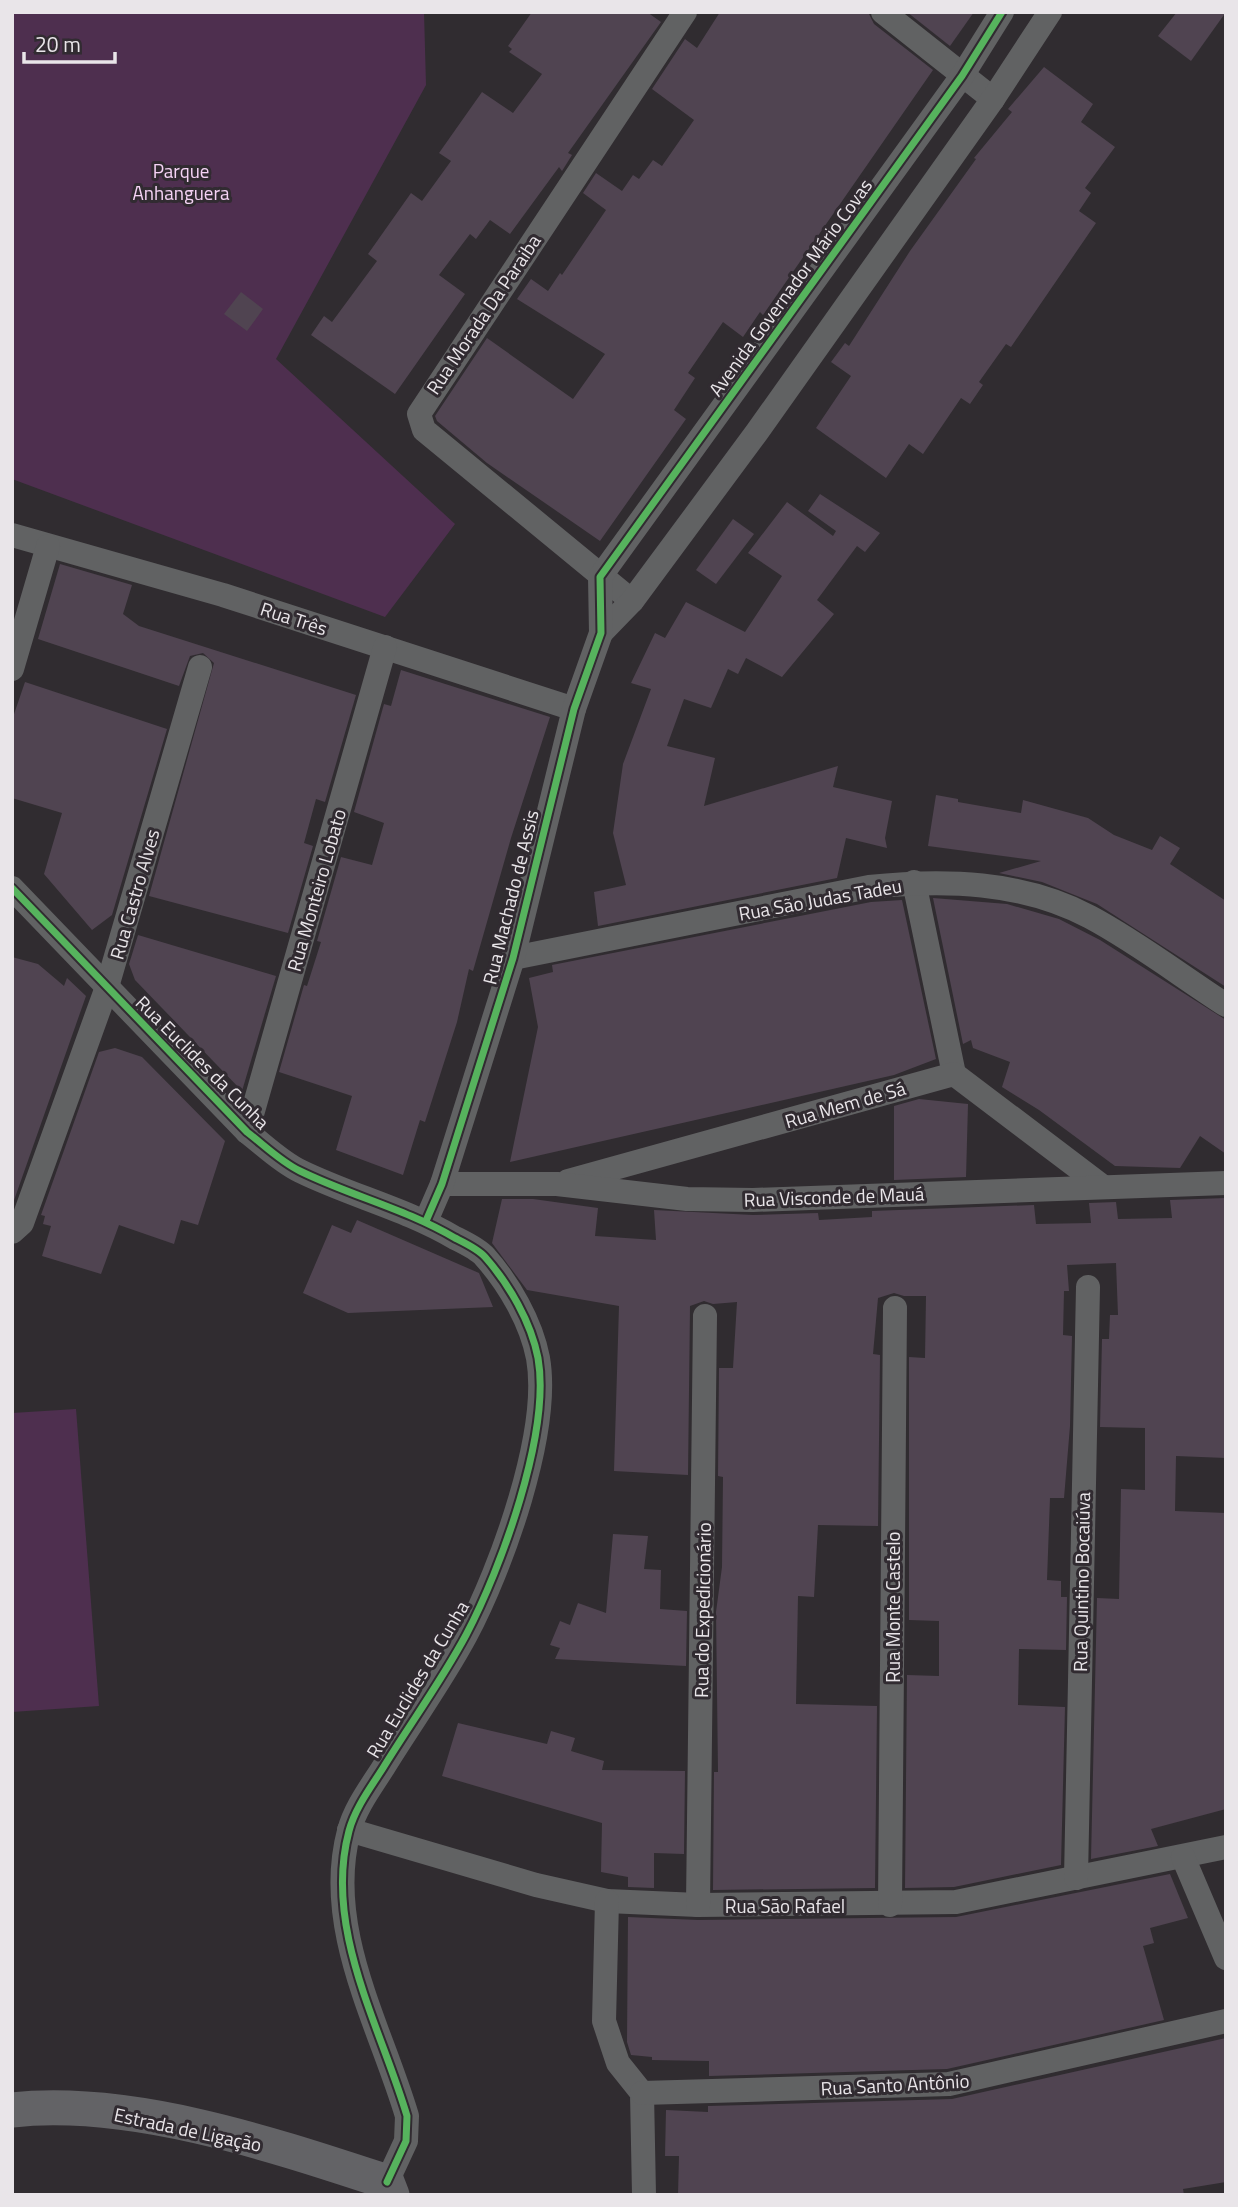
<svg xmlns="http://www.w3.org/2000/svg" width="1238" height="2207" viewBox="0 0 1238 2207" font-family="'Titillium Web',sans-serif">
<rect width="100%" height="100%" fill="#302c30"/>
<g fill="#4e2f4f">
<path d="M 12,12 L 424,12 L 426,85 L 276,359 L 455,524 L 385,617 L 12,479 Z"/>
<path d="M 76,1409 L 99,1706 L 12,1712 L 12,1413 Z"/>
</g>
<g fill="#504451">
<path d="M 532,12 L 647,12 L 661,22 L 568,153 L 572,155 L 562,171 L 559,167 L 510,234 L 490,220 L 476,239 L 470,234 L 439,275 L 465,294 L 395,394 L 311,335 L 324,316 L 332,322 L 377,261 L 368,254 L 411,193 L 422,201 L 451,161 L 439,153 L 482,92 L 513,113 L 542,74 L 509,52 L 512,49 L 508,46 Z"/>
<path d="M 720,12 L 868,12 L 874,24 L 933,70 L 763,315 L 760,312 L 743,337 L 723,322 L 688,373 L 695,378 L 674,410 L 686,419 L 600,541 L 487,463 L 437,421 L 435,416 L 487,338 L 573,399 L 605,354 L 517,299 L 531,279 L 548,291 L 560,273 L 562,275 L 606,210 L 583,193 L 596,173 L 622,191 L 633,175 L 639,179 L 653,160 L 662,166 L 694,120 L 652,89 L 685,39 L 697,48 Z"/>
<path d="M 907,12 L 974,12 L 950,46 Z"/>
<path d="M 1177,12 L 1226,12 L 1191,61 L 1158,36 Z"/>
<path d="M 1044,67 L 1093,104 L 1081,122 L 1115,147 L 1085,188 L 1091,193 L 1079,211 L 1096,223 L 1011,347 L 1006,344 L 979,382 L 983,385 L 970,404 L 961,398 L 923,454 L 909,444 L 886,478 L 816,428 L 851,376 L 831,362 L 845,343 L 849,346 L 910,251 L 976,159 L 974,158 L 1012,112 L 1008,109 Z"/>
<path d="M 241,292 L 263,309 L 247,331 L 224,314 Z"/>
<path d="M 820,494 L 880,533 L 865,552 L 857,546 L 817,600 L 834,614 L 782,677 L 746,658 L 738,674 L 728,669 L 711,708 L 684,699 L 667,746 L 715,758 L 704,806 L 838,766 L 833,787 L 892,801 L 885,838 L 887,848 L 846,838 L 837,878 L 598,926 L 594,892 L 626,885 L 613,833 L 623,764 L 651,689 L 631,683 L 655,633 L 665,638 L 686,602 L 745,632 L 782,576 L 748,553 L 787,502 L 833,536 L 836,531 L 808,511 Z"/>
<path d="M 733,519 L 754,534 L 716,584 L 696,570 Z"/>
<path d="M 60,564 L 132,585 L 123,614 L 139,626 L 356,695 L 325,802 L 316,799 L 304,843 L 313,846 L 288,933 L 149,896 L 214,663 L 203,653 L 190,656 L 179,686 L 38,639 Z"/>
<path d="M 401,670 L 550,717 L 511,838 L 473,971 L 469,969 L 457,1022 L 425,1122 L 420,1120 L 403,1175 L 336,1150 L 352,1096 L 279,1072 L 304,985 L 307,986 L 321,942 L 317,941 L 341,857 L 372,865 L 384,823 L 354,812 L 384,704 L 391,706 Z"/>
<path d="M 25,682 L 167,729 L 112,915 L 92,930 L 44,874 L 62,813 L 12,798 L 12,720 Z"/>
<path d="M 936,795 L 958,799 L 958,802 L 1021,813 L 1023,800 L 1088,818 L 1114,835 L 1152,850 L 1160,836 L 1180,848 L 1170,864 L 1226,901 L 1226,987 L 1097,904 L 1042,882 L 999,873 L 1041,861 L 928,846 Z"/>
<path d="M 933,898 L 1007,904 L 1059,919 L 1100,940 L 1226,1020 L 1226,1154 L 1200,1136 L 1180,1168 L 1115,1166 L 1039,1110 L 1002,1087 L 1010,1062 L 973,1048 L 971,1040 L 963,1044 Z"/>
<path d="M 902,900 L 936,1059 L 894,1075 L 510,1162 L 538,1027 L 529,978 L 553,972 L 552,965 L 871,902 Z"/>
<path d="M 138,935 L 276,976 L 242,1091 L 135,980 L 129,964 Z"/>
<path d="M 12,957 L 38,964 L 64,986 L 67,978 L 86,996 L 12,1206 Z"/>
<path d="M 115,1048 L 142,1057 L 225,1141 L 198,1225 L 181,1220 L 174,1244 L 119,1225 L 101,1274 L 42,1256 L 51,1226 L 43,1224 L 45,1216 L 41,1215 L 99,1052 Z"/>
<path d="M 919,1099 L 968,1104 L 966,1177 L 894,1180 L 894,1106 Z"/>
<path d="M 1226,1198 L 1226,1458 L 1176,1456 L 1175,1511 L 1226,1513 L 1226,1809 L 1151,1829 L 1158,1846 L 1091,1859 L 1097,1598 L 1119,1599 L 1121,1489 L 1145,1490 L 1145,1428 L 1100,1427 L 1102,1339 L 1109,1339 L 1110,1315 L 1118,1315 L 1116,1263 L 1067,1265 L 1069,1291 L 1064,1291 L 1063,1335 L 1072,1336 L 1070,1426 L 1064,1498 L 1050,1498 L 1047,1580 L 1061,1581 L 1061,1597 L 1067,1597 L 1066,1650 L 1019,1649 L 1018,1705 L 1065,1707 L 1061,1865 L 954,1887 L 905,1888 L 907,1675 L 939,1676 L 939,1621 L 909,1620 L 909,1357 L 925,1358 L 926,1296 L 904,1296 L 894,1293 L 878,1298 L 873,1354 L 880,1355 L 878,1526 L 818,1525 L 814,1597 L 798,1596 L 796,1704 L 877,1706 L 875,1888 L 713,1890 L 714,1772 L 718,1772 L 716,1612 L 722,1567 L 723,1477 L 718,1476 L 719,1368 L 733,1368 L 737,1302 L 713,1304 L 704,1301 L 690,1306 L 688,1475 L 614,1471 L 619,1306 L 527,1290 L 492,1243 L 502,1199 L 533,1199 L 598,1208 L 595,1236 L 656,1240 L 654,1210 L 753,1215 L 818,1213 L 819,1220 L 872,1217 L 872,1211 L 1034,1205 L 1036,1224 L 1091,1223 L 1089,1203 L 1116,1202 L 1118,1219 L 1172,1218 L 1170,1200 Z"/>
<path d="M 357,1220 L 479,1273 L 493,1307 L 348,1313 L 303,1293 L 332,1225 L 351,1233 Z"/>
<path d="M 613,1534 L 648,1536 L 644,1569 L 661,1570 L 660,1609 L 687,1611 L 686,1666 L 555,1659 L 560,1648 L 550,1645 L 560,1621 L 570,1625 L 578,1603 L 606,1613 Z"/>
<path d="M 458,1723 L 547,1744 L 551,1731 L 575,1738 L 571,1751 L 604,1761 L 602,1770 L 685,1771 L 684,1854 L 654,1853 L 654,1888 L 628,1887 L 628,1877 L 601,1872 L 602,1823 L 442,1776 Z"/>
<path d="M 1170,1874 L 1188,1918 L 1150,1928 L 1154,1943 L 1143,1946 L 1164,2020 L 947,2069 L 709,2076 L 709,2061 L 652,2060 L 652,2057 L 631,2055 L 627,2042 L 628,1917 L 698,1920 L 956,1917 Z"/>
<path d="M 1226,2038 L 1226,2182 L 1183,2189 L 1184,2195 L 678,2195 L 679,2156 L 665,2156 L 666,2110 L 708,2112 L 708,2106 L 952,2099 Z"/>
</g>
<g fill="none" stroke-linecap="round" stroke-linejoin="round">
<g stroke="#616263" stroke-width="24">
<path d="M 883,12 L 993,99"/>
<path d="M 12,535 L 223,595 L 574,709"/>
<path d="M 632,601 L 424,430 L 419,414 L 685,12"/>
<path d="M 601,633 L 632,601 L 757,432 L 993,99 L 1050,12"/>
<path d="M 12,669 L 48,546"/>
<path d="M 914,882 L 954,1074"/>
<path d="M 12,888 L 247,1132 C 264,1145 281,1162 300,1171 C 351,1196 406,1209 455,1238 C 465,1243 478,1249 485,1257 C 509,1284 531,1322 538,1358 C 551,1432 501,1569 466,1635 C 442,1680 410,1724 383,1768 C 371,1787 355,1808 349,1831 C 323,1928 380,2025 407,2116 L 406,2141 L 387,2182"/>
<path d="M 513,958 L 869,887 C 944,879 1022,881 1090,917 C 1137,942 1181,976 1226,1005"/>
<path d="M 247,1132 L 385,647"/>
<path d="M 568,1181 L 954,1074 L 1102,1186"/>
<path d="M 442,1184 L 557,1184 L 687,1199 L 753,1200 L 1226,1183"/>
<path d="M 426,1221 L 442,1184 L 513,958 L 574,709 L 601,633 L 600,577 L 962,76 L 1002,12"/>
<path d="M 12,1232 L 22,1223 L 107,987 L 200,667"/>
<path d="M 349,1830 L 536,1885 L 607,1901 L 698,1905 L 956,1902 L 1226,1847"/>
<path d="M 1183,1857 L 1226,1958"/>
<path d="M 1076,1878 L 1088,1287"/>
<path d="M 607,1901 L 604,2021 L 618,2063 L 642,2093 L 644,2195"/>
<path d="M 698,1905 L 705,1316"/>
<path d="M 890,1905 L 895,1308"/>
<path d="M 642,2093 L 949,2084 L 1226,2021"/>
</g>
<path stroke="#636366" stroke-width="35" d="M 12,2110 C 132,2097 274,2145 387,2182 L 392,2195"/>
<g stroke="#312b31" stroke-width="11">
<g id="cycleway">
<path d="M 12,888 L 247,1132 C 264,1145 281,1162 300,1171 C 351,1196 406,1209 455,1238 C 465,1243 478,1249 485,1257 C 509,1284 531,1322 538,1358 C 551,1432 501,1569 466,1635 C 442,1680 410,1724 383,1768 C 371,1787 355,1808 349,1831 C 323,1928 380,2025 407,2116 L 406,2141 L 387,2182"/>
<path d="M 426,1221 L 442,1184 L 513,958 L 574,709 L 601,633 L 600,577 L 962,76 L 1002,12"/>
</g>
</g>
<use href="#cycleway" stroke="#56b35d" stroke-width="7"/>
</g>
<g text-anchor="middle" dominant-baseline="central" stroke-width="6" stroke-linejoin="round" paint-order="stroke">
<g font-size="19" fill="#f5d3f5" stroke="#312b31">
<text x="181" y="170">Parque<tspan x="181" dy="22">Anhanguera</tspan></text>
</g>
<g font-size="19" fill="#e9e5e9" stroke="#312b31">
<text transform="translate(790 287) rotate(-54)">Avenida Governador Mário Covas</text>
<text transform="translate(483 314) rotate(-56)">Rua Morada Da Paraiba</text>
<text transform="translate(294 618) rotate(18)">Rua Três</text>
<text transform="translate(316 890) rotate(-74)">Rua Monteiro Lobato</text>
<text transform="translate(134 894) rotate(-74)">Rua Castro Alves</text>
<text transform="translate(510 897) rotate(-76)">Rua Machado de Assis</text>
<text transform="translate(820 899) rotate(-10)">Rua São Judas Tadeu</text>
<text transform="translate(203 1062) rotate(45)">Rua Euclides da Cunha</text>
<text transform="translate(845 1104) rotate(-16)">Rua Mem de Sá</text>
<text transform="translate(834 1196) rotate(-2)">Rua Visconde de Mauá</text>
<text transform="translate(1081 1582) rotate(-89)">Rua Quintino Bocaiúva</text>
<text transform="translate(892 1607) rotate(-90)">Rua Monte Castelo</text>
<text transform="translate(702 1610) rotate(-89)">Rua do Expedicionário</text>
<text transform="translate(417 1679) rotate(-59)">Rua Euclides da Cunha</text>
<text x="785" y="1905">Rua São Rafael</text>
<text transform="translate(895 2084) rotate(-3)">Rua Santo Antônio</text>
<text transform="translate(188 2129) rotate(12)">Estrada de Ligação</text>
</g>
</g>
<rect width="1238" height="2207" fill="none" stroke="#e9e5e9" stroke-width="28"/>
<path d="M24 52v10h91v-10" fill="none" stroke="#e9e5e9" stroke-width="3.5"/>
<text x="35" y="52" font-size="21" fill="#e9e5e9" stroke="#312b31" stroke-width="5" paint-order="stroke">20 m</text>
</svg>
